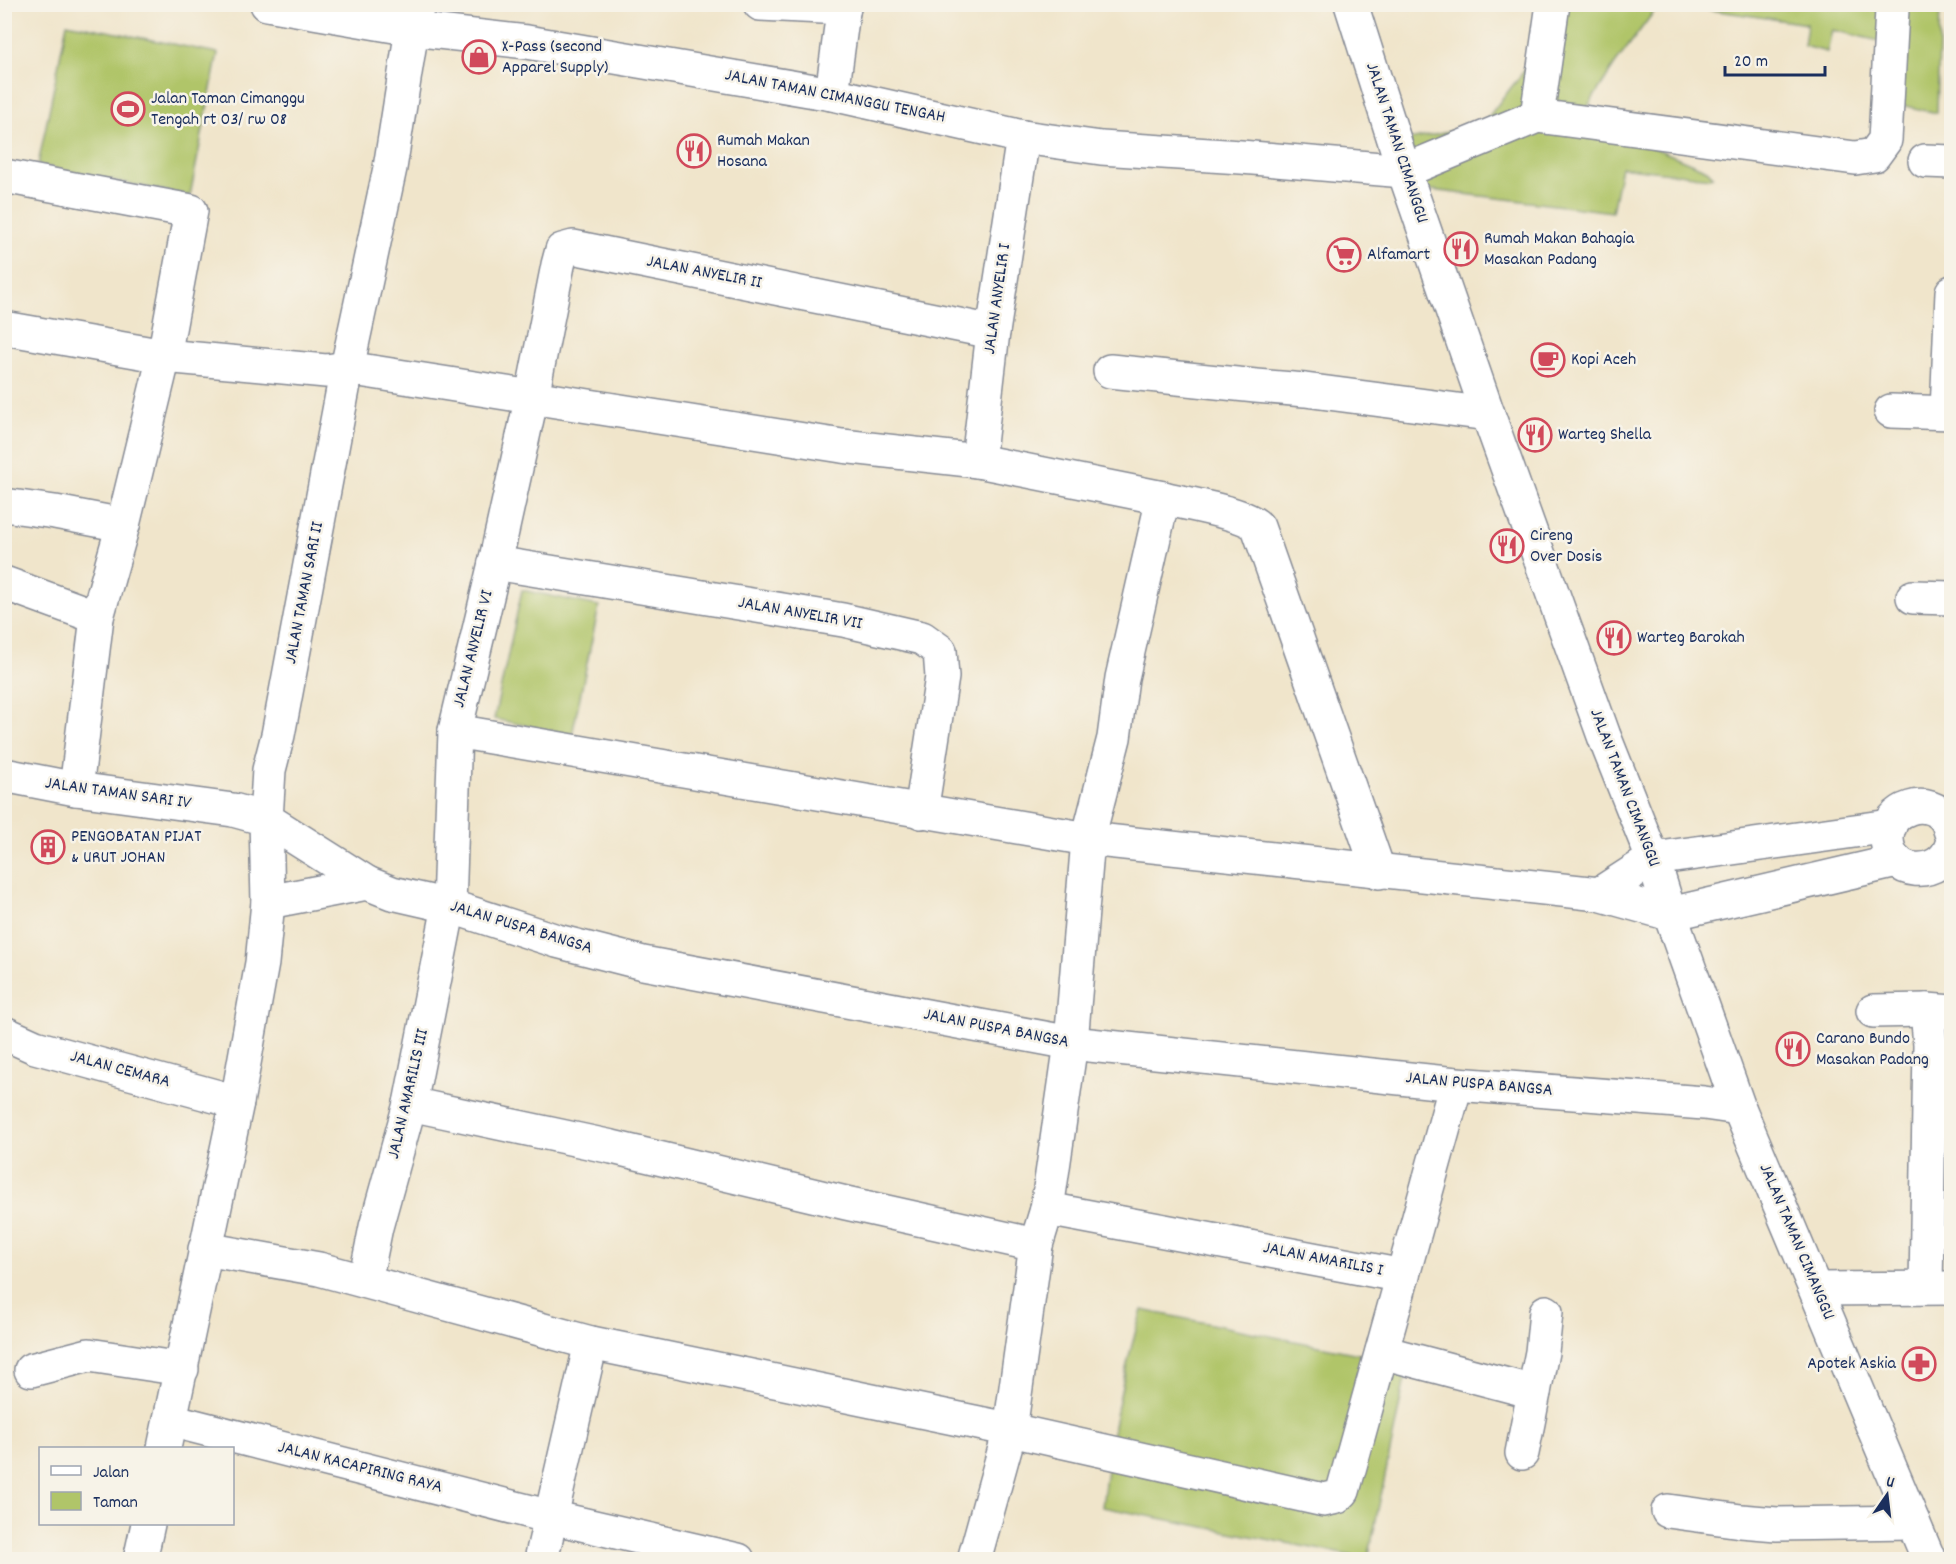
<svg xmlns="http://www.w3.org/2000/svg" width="1956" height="1564" viewBox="0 0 1956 1564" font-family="Dekko,sans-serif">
<rect width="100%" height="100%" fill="#f7f3e8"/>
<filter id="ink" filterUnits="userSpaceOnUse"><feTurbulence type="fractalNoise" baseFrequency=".0167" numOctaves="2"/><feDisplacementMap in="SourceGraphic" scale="12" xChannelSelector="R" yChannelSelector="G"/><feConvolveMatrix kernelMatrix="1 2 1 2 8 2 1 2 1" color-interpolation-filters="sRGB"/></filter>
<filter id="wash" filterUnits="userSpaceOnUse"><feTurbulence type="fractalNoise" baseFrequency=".008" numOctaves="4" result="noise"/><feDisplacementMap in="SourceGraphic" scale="24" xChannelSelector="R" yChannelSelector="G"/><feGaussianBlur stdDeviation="1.35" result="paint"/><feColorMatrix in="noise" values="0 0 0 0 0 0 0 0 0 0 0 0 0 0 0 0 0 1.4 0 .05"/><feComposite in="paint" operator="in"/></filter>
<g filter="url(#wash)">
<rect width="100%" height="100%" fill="#f0e5cb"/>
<g fill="#b0c569" stroke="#667a64" stroke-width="1.5">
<path d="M 1567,5 L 1659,5 L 1615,64 L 1581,117 L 1707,170 L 1713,176 L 1710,178 L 1621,167 L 1612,212 L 1423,189 L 1409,140 L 1482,125 L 1555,31 Z"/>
<path d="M 1677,5 L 1940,5 L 1937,113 L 1874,99 L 1888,43 L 1832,30 L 1827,52 L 1804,46 L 1807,24 Z"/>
<path d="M 67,23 L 218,53 L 190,196 L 38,165 Z"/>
<path d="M 522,590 L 599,606 L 572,735 L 494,719 Z"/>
<path d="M 1142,1310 L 1408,1364 L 1368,1559 L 1102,1507 C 1110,1440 1122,1374 1142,1310 Z"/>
</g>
<path fill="#8caa5d" stroke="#546c5e" stroke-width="1.5" d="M 1951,1024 L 1951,1076 L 1938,1079 L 1938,1034 Z"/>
</g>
<g filter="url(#ink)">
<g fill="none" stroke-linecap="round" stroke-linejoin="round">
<g stroke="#868a94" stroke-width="36">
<g id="minor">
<path d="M 267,4 L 412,29 L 527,42 L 832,94 L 1023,137 L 1101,148 L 1241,157 L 1404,171 L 1537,116 L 1855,158 L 1874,155 L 1885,140 L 1892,10 L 1889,4"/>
<path d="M 760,4 L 844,8"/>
<path d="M 1351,4 L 1404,171 L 1488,414 L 1604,736 L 1653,859 L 1670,914 L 1739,1108 L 1929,1560"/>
<path d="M 832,94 L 844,4"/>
<path d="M 1537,116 L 1553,4"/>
<path d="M 1925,161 L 1952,162"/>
<path d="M 4,176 L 191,211 L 164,356 L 123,525 L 97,617 L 76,789"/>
<path d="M 4,328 L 164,356 L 326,371 L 347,368 L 842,446 L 978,461 L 1163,498 L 1122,678 L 1114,738 L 1088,839 L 1071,1043 L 1047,1209 L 1036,1245 L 1010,1430 L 974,1560"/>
<path d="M 1110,371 L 1256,386 L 1305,390 L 1488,414"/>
<path d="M 1891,411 L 1952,413"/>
<path d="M 1947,412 L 1952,292"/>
<path d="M 978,461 L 993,332 L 1023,137"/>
<path d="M 1163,498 C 1183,503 1246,513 1258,527 L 1379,872"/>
<path d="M 4,505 L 55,512 L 123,525"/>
<path d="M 495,563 L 843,620 L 922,638 L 940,651 L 942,677 L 921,812"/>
<path d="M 4,583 L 97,617"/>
<path d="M 1913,597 L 1952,598"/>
<path d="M 455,731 L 1088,839 L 1599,894 L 1670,914 L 1897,861"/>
<path d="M 4,775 L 76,789 L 233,810 L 266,819 L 268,902 L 262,963 L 237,1102 L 164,1448"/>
<path d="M 1952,835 C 1950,831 1949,825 1947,821 C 1930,794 1886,807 1887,839 C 1889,877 1941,880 1952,844"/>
<path d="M 367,883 L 266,819 L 269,770 L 278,735 L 347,368 L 390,168 L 412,29 L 418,4"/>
<path d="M 1599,894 L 1653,859 L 1890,826"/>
<path d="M 268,902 L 367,883 L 392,893 L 449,906 L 557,941 L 643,963 L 1071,1043 L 1456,1084 L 1704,1103 L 1739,1108"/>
<path d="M 1873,1011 L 1927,1010"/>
<path d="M 4,1033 L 35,1047 L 237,1102"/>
<path d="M 410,1104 L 612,1147 L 846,1203 L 1036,1245"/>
<path d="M 1047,1209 L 1403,1276"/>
<path d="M 205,1249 L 319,1269 L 591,1343 L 993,1426 L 1324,1500 L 1337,1497 L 1343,1491 L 1456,1084"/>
<path d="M 365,1281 L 376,1227 L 410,1104 L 449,906 L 455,731 L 495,563 L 532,396 L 558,265 L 562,250 L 573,247 L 993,332"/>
<path d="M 1926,1287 L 1930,1045 L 1927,1010 L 1952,1012"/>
<path d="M 1816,1289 L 1952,1288"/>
<path d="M 1382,1352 L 1534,1392"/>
<path d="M 31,1370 L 89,1355 L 182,1369"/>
<path d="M 170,1420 L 551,1517 L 738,1560"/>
<path d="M 1522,1453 L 1542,1352 L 1546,1312"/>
<path d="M 1668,1511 L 1741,1521 L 1777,1524 L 1913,1522"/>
<path d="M 140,1560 L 148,1524"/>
<path d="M 541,1560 L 591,1343"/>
</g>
</g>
<use href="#minor" stroke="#fff" stroke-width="33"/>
</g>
</g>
<defs>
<g id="shop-ring" transform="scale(1.725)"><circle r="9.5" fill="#f7f3e8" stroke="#d1495b" stroke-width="1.5"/><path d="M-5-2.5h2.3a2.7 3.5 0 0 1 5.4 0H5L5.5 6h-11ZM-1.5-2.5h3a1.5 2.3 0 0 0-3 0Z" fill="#d1495b"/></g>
<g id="stadium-ring" transform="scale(1.725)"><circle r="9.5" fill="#f7f3e8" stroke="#d1495b" stroke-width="1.5"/><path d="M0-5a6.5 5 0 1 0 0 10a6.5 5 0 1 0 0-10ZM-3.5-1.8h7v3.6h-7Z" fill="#d1495b"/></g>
<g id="restaurant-ring" transform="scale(1.725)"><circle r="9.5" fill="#f7f3e8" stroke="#d1495b" stroke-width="1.5"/><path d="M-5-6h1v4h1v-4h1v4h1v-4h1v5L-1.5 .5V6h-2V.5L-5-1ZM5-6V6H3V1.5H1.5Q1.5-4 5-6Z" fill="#d1495b"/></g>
<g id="supermarket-ring" transform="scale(1.725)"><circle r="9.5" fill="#f7f3e8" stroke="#d1495b" stroke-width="1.5"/><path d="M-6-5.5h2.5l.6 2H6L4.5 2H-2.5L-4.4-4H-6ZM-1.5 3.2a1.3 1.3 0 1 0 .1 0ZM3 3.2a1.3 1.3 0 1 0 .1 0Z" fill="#d1495b"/></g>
<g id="cafe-ring" transform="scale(1.725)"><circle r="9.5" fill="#f7f3e8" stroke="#d1495b" stroke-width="1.5"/><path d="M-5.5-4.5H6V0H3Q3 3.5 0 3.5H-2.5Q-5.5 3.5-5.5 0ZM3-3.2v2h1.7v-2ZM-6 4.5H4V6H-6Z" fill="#d1495b"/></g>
<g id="building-ring" transform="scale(1.725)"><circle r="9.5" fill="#f7f3e8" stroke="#d1495b" stroke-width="1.5"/><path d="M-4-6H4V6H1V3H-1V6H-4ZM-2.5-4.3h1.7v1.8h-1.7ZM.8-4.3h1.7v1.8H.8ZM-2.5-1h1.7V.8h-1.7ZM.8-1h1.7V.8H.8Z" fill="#d1495b"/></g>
<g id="pharmacy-ring" transform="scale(1.725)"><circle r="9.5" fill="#f7f3e8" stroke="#d1495b" stroke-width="1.5"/><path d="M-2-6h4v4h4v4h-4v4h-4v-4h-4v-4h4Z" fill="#d1495b"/></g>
</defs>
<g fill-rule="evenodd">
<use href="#shop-ring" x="479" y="57"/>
<use href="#stadium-ring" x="128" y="109"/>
<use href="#restaurant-ring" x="694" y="151"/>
<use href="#restaurant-ring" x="1461" y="249"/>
<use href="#supermarket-ring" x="1344" y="255"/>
<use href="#cafe-ring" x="1548" y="360"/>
<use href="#restaurant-ring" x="1535" y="435"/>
<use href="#restaurant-ring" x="1507" y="546"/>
<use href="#restaurant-ring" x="1614" y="638"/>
<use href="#building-ring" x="48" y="847"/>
<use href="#restaurant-ring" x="1793" y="1049"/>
<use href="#pharmacy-ring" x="1919" y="1364"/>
</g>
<g text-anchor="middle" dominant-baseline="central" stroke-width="5" stroke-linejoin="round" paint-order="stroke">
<g font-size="18" fill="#1b2f5e" stroke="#f7f3e8" text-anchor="start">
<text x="502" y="47">X-Pass (second<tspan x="502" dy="21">Apparel Supply)</tspan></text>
<text x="151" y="99">Jalan Taman Cimanggu<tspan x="151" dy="21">Tengah rt 03/ rw 08</tspan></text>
<text x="717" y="141">Rumah Makan<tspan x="717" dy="21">Hosana</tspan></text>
<text x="1484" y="239">Rumah Makan Bahagia<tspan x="1484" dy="21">Masakan Padang</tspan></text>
<text x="1367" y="255">Alfamart</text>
<text x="1571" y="360">Kopi Aceh</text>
<text x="1558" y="435">Warteg Shella</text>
<text x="1530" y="536">Cireng<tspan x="1530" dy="21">Over Dosis</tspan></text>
<text x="1637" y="638">Warteg Barokah</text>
<text x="71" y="837">PENGOBATAN PIJAT<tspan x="71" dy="21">&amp; URUT JOHAN</tspan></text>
<text x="1816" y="1039">Carano Bundo<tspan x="1816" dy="21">Masakan Padang</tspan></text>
<text x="1896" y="1364" text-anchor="end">Apotek Askia</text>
</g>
<g font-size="18" fill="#1b2f5e" stroke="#f7f3e8">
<text transform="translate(835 97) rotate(11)">JALAN TAMAN CIMANGGU TENGAH</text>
<text transform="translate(1396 143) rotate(72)">JALAN TAMAN CIMANGGU</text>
<text transform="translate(704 273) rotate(11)">JALAN ANYELIR II</text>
<text transform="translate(998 299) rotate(-82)">JALAN ANYELIR I</text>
<text transform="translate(305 593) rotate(-79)">JALAN TAMAN SARI II</text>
<text transform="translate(800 614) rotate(10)">JALAN ANYELIR VII</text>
<text transform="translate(474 649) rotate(-76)">JALAN ANYELIR VI</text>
<text transform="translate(1624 788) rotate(69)">JALAN TAMAN CIMANGGU</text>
<text transform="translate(118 794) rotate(8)">JALAN TAMAN SARI IV</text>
<text transform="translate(521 928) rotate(17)">JALAN PUSPA BANGSA</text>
<text transform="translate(996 1029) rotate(11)">JALAN PUSPA BANGSA</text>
<text transform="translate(120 1070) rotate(15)">JALAN CEMARA</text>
<text transform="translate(1479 1085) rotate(5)">JALAN PUSPA BANGSA</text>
<text transform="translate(409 1094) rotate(-77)">JALAN AMARILIS III</text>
<text transform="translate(1796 1242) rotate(67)">JALAN TAMAN CIMANGGU</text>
<text transform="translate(1323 1260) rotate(11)">JALAN AMARILIS I</text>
<text transform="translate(360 1468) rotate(14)">JALAN KACAPIRING RAYA</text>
</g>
</g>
<rect width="1956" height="1564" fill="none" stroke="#f7f3e8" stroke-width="24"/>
<rect x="39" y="1447" width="195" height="78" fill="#f7f3e8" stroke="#9fa5b1" stroke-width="1.5"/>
<rect x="51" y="1466" width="30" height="9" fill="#ffffff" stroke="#9fa5b1" stroke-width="1.5"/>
<text x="93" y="1477" font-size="18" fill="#1b2f5e">Jalan</text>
<rect x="51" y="1492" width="30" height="18" fill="#b0c569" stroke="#9fa5b1" stroke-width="1.5"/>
<text x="93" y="1507" font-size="18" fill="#1b2f5e">Taman</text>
<g transform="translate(1887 1495) rotate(14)" stroke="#f7f3e8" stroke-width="4.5" paint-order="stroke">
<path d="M0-4.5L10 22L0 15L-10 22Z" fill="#1b2f5e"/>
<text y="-9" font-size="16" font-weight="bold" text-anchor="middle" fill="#1b2f5e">U</text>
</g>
<path d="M1725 66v9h100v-9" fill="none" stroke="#1b2f5e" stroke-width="3"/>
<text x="1734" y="66" font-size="18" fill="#1b2f5e" stroke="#f7f3e8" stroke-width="4.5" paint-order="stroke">20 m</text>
</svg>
